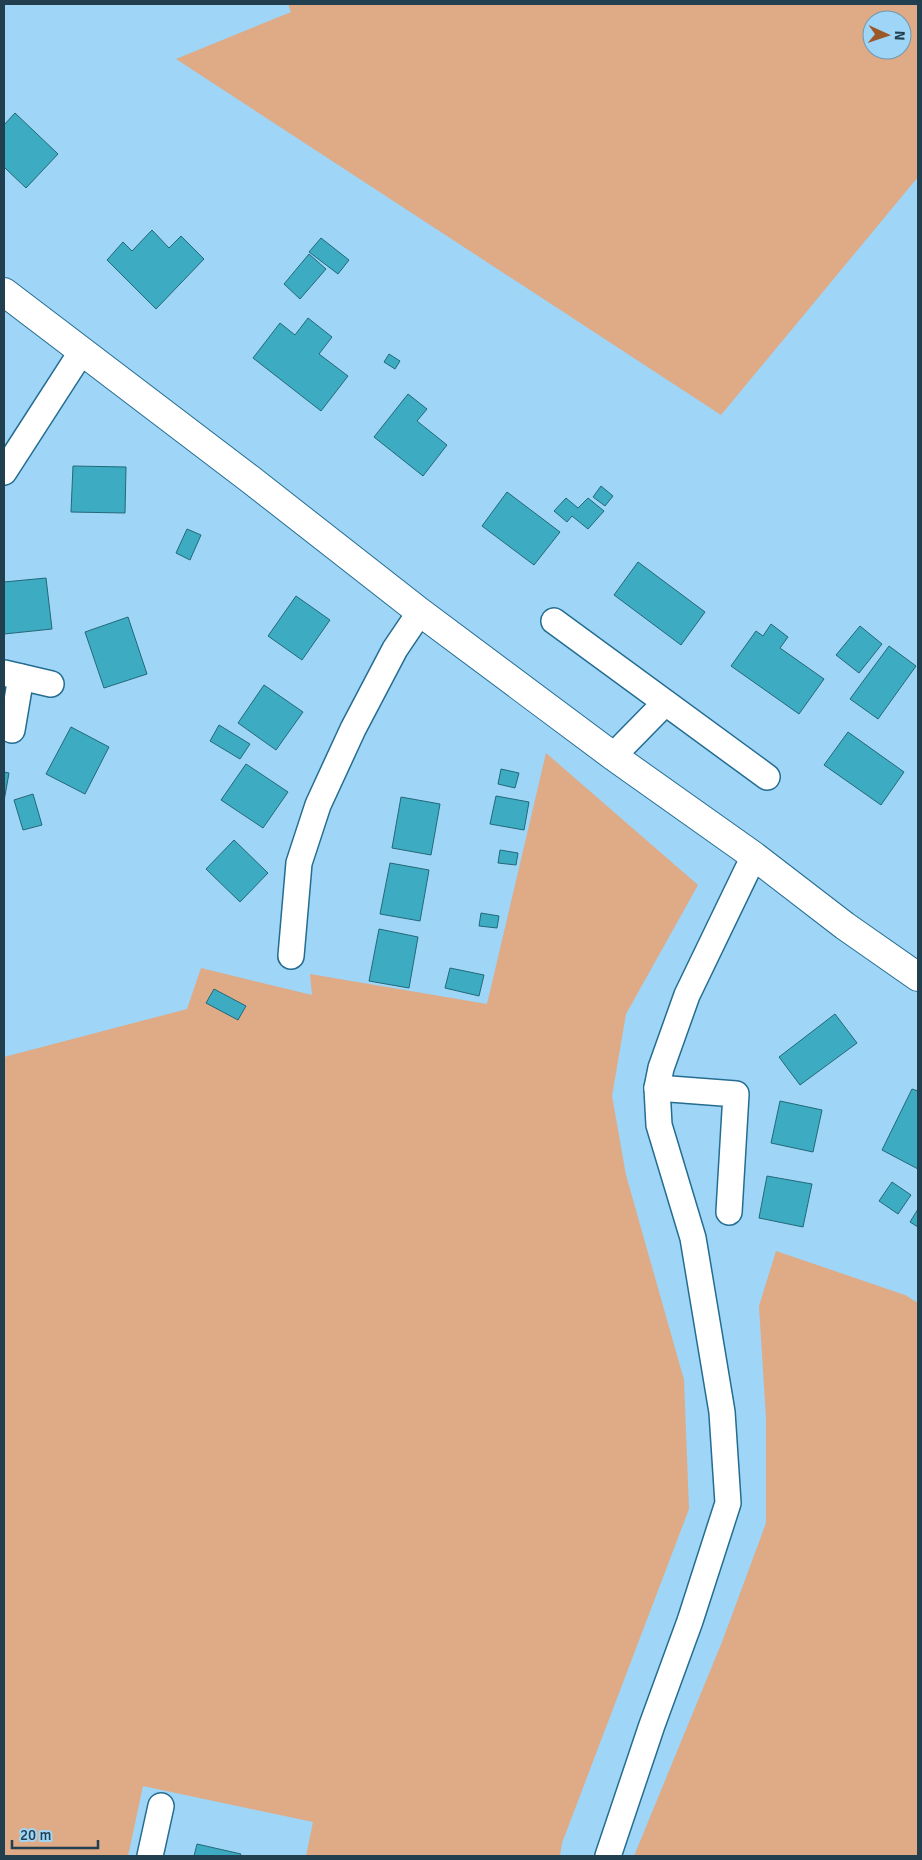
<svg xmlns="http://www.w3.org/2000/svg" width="922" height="1860" viewBox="0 0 922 1860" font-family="Signika,sans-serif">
<rect width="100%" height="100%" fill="#9fd5f6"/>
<g fill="#dfaa86" fill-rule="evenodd">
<path d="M 288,4 L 918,4 L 918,177 L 721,415 L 176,59 L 291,12 ZM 872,20 L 902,20 L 902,50 L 872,50 Z"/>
<path d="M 546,753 L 698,885 L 626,1014 L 612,1096 L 626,1175 L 684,1380 L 689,1509 L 562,1843 L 560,1856 L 306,1856 L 313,1822 L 143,1786 L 128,1856 L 4,1856 L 4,1057 L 187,1009 L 201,968 L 312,995 L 310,974 L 487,1004 Z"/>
<path d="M 776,1251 L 905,1295 L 918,1303 L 918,1856 L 634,1856 L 722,1642 L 766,1523 L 766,1418 L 759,1306 Z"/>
</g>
<g fill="#3dabc2" stroke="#226978">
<path d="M 15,113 L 58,154 L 26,188 L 4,167 L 4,125 Z"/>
<path d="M 152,230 L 169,248 L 181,236 L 204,259 L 156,309 L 107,260 L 123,242 L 132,251 Z"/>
<path d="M 321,238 L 349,260 L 338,274 L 309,252 Z"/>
<path d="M 309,254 L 326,269 L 300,299 L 284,284 Z"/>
<path d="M 308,318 L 332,337 L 319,354 L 348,376 L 321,411 L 253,358 L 280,323 L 295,335 Z"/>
<path d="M 389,354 L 400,361 L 395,369 L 384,362 Z"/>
<path d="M 408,394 L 427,409 L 417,421 L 447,445 L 423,476 L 374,437 Z"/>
<path d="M 73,466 L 126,467 L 125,513 L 71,512 Z"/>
<path d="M 601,486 L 613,496 L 605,506 L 593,497 Z"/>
<path d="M 507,492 L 560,532 L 534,565 L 482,526 Z"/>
<path d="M 566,498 L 578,508 L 588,498 L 604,511 L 588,529 L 572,516 L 567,522 L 554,511 Z"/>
<path d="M 187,529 L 201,535 L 190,560 L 176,553 Z"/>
<path d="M 638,562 L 705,612 L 681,645 L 614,595 Z"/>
<path d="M 46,578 L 52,629 L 4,634 L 4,582 Z"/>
<path d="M 296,596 L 330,620 L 302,660 L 268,636 Z"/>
<path d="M 128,617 L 147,674 L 104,688 L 85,632 Z"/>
<path d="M 771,624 L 788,637 L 780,648 L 824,679 L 799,714 L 731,666 L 756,631 L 763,636 Z"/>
<path d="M 860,626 L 882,644 L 859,673 L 836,655 Z"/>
<path d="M 889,646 L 916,666 L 878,719 L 850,699 Z"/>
<path d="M 264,685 L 303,712 L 276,750 L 238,723 Z"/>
<path d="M 219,725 L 250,744 L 240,759 L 210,741 Z"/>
<path d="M 71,727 L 109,747 L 85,794 L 46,774 Z"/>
<path d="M 848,732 L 904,772 L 881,805 L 824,765 Z"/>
<path d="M 246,764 L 288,792 L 263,828 L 221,800 Z"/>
<path d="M 501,769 L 519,773 L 515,788 L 498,784 Z"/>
<path d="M 4,772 L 9,773 L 4,801 Z"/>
<path d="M 33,794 L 42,825 L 23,830 L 14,800 Z"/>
<path d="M 496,796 L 529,802 L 524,830 L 490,824 Z"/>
<path d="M 401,797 L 440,804 L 431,855 L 392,848 Z"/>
<path d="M 234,840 L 268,873 L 240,902 L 206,869 Z"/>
<path d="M 500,850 L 518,853 L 516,865 L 498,863 Z"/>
<path d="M 390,863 L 429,870 L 420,921 L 380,914 Z"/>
<path d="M 481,913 L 499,916 L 497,928 L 479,926 Z"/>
<path d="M 379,929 L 418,937 L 409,988 L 369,981 Z"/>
<path d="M 450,968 L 484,975 L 479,996 L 445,988 Z"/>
<path d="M 214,989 L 246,1006 L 238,1020 L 206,1003 Z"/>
<path d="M 835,1014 L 857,1043 L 800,1085 L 779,1057 Z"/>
<path d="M 912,1089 L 918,1091 L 918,1169 L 882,1150 Z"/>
<path d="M 780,1101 L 822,1110 L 813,1152 L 771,1143 Z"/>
<path d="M 767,1176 L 812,1184 L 803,1227 L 759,1218 Z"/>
<path d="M 892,1182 L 911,1195 L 898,1214 L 879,1201 Z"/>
<path d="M 918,1209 L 918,1227 L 910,1222 Z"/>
<path d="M 197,1844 L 241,1854 L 240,1856 L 194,1856 Z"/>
</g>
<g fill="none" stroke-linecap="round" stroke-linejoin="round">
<g stroke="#246d91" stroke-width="28">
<g id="minor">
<path d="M 4,472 L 82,351"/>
<path d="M 554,621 L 767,777"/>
<path d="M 4,673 L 51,684"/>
<path d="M 12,730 L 21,677"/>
<path d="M 613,756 L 665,703"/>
<path d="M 291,956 L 299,863 L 318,805 L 353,729 L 395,649 L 420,612"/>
<path d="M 657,1088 L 736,1094 L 729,1212"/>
<path d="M 150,1856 L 161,1806"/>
<path d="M 608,1856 L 652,1725 L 690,1621 L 728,1503 L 722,1412 L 693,1238 L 659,1125 L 657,1088 L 661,1068 L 687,995 L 754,856"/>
</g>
</g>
<g stroke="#246d91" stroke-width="30">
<path id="tertiary" d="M 4,292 L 250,479 L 420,612 L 613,756 L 754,856 L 845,926 L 918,977"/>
</g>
<use href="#minor" stroke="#fff" stroke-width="25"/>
<use href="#tertiary" stroke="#fff" stroke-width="28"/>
</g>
<rect width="922" height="1860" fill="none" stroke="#223f50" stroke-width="10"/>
<g transform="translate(887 35) rotate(93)"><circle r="24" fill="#9fd5f6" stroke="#6d99b4"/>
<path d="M0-4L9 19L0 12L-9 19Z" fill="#9c5927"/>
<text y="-8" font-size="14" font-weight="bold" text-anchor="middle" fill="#223f50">N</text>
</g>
<path d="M12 1840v8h86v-8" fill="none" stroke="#223f50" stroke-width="2.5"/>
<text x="20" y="1840" font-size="15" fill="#223f50" stroke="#9fd5f6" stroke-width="4" paint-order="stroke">20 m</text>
</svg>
